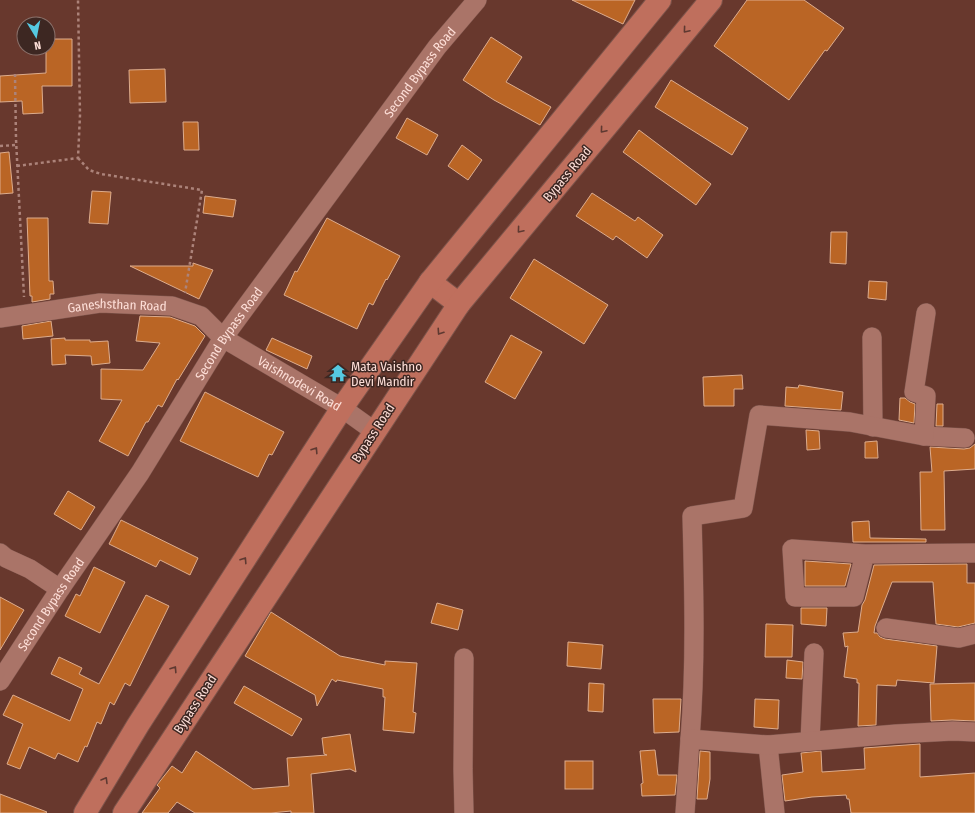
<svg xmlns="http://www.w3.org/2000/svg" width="975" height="813" viewBox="0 0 975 813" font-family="'Fira Sans Condensed',sans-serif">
<rect width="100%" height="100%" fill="#68382d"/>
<g fill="#ba6525" stroke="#ddac8d">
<path d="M 572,0 L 635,0 L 623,24 Z"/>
<path d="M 747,0 L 804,0 L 844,28 L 827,51 L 825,50 L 789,100 L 714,46 Z"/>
<path d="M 491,37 L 522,57 L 506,82 L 551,107 L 540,125 L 494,100 L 463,80 Z"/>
<path d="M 48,39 L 72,39 L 72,86 L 42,86 L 43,113 L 23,114 L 22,101 L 0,102 L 0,76 L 46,73 L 46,48 L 48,48 Z"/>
<path d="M 165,69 L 166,102 L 130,103 L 129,70 Z"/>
<path d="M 671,80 L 748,128 L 732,155 L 655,107 Z"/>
<path d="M 407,118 L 438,135 L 427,155 L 396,138 Z"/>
<path d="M 183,122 L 198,122 L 199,150 L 184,150 Z"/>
<path d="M 639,130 L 711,184 L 696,205 L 623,152 Z"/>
<path d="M 462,145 L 482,160 L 468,180 L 448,166 Z"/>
<path d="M 9,152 L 13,193 L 0,194 L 0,153 Z"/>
<path d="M 92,191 L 111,192 L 108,224 L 89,223 Z"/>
<path d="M 592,193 L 635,221 L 638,217 L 663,235 L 647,258 L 616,236 L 613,240 L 576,216 Z"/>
<path d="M 205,196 L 236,200 L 233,217 L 203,213 Z"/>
<path d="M 27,218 L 48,218 L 49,281 L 53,281 L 54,294 L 50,294 L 50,299 L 32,302 L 32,296 L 30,296 Z"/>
<path d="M 327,218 L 400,256 L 387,280 L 386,279 L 373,305 L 369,303 L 357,329 L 284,295 L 295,271 L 297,272 Z"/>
<path d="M 831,232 L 847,232 L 846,264 L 830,263 Z"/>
<path d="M 534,259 L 608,305 L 584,344 L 510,298 Z"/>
<path d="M 193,263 L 213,270 L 199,299 L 130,266 L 193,266 Z"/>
<path d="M 869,281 L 887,282 L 886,300 L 868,298 Z"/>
<path d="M 140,316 L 170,317 L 195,326 L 205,336 L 178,380 L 177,379 L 162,407 L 158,405 L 148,422 L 146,422 L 128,456 L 99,441 L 122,400 L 101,399 L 101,369 L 143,370 L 160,343 L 136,341 Z"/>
<path d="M 51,321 L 53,336 L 23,339 L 22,326 Z"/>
<path d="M 511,335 L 542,352 L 515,399 L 485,382 Z"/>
<path d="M 65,338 L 65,340 L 90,340 L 90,342 L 108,341 L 110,363 L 92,365 L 91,356 L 65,355 L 66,364 L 52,365 L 51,339 Z"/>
<path d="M 272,338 L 312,356 L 307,369 L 266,350 Z"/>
<path d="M 742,375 L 743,389 L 734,389 L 734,406 L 704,406 L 703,377 Z"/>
<path d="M 799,385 L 843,392 L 841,410 L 785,406 L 786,387 L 798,388 Z"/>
<path d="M 205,392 L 284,432 L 272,455 L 269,454 L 258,477 L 180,441 Z"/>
<path d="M 900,398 L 905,398 L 910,402 L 915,404 L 914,423 L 899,420 Z"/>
<path d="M 937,404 L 943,404 L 943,426 L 936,426 Z"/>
<path d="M 806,430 L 819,431 L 820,449 L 807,450 Z"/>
<path d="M 877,441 L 878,458 L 865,458 L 865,442 Z"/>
<path d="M 975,444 L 975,469 L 944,471 L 945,530 L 921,530 L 920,472 L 932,472 L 930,447 L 964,449 L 970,448 Z"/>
<path d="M 68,491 L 95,507 L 81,530 L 54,514 Z"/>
<path d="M 121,520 L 198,558 L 190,575 L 160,560 L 156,567 L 109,544 Z"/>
<path d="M 869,521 L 870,538 L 926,539 L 926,542 L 853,542 L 852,522 Z"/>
<path d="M 805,561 L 851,564 L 845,586 L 805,586 Z"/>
<path d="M 967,564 L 967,583 L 975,583 L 975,623 L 958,627 L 936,624 L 933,582 L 892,582 L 875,626 L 874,633 L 877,633 L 880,637 L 885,639 L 937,646 L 934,683 L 897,680 L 896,686 L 877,685 L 876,725 L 858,726 L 859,683 L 857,683 L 857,679 L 844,677 L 848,646 L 845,647 L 843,633 L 858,632 L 862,605 L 865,600 L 874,565 Z"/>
<path d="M 94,567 L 125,582 L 100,633 L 65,616 L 76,594 L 80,596 Z"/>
<path d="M 146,595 L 169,606 L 130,686 L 125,683 L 114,705 L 110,702 L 101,724 L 97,722 L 87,747 L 85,746 L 78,762 L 58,753 L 55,759 L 29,747 L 20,769 L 7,764 L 23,724 L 3,715 L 13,695 L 70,721 L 83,689 L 51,674 L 59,657 L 82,668 L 79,674 L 99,684 Z"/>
<path d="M 0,597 L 24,610 L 0,650 Z"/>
<path d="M 437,603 L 463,610 L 458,630 L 431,623 Z"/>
<path d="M 801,608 L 827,608 L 826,626 L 801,624 Z"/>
<path d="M 271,612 L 340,656 L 385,665 L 385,661 L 417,663 L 413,712 L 416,713 L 414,733 L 383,730 L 385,697 L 383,697 L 383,689 L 337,680 L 336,682 L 332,679 L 317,706 L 315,695 L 245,656 Z"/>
<path d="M 766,624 L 793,625 L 792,657 L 765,657 Z"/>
<path d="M 568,642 L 603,645 L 601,669 L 567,666 Z"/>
<path d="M 787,660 L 803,662 L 802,679 L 786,678 Z"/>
<path d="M 589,683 L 604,684 L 603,712 L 588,711 Z"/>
<path d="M 975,683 L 975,721 L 952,720 L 931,721 L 930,684 Z"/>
<path d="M 244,686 L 302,719 L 292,736 L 234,703 Z"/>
<path d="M 653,699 L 681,699 L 679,732 L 654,733 Z"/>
<path d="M 755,699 L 779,700 L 778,729 L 754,727 Z"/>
<path d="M 350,734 L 356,772 L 350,769 L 311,774 L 314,813 L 291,813 L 291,811 L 271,813 L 195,813 L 177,802 L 168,813 L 142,813 L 160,788 L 157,785 L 172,766 L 182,773 L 196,751 L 253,789 L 289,786 L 287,758 L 327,755 L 324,754 L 322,738 Z"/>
<path d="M 920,744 L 920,777 L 975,773 L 975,813 L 851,813 L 849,799 L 847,799 L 846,795 L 812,797 L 785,801 L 782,775 L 803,772 L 801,753 L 821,751 L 822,772 L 865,769 L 864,748 Z"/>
<path d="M 655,750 L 658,775 L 677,775 L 675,795 L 642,796 L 641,784 L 643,783 L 640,751 Z"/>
<path d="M 700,751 L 710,752 L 710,779 L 707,799 L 697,799 Z"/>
<rect x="565" y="761" width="28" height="28"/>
<path d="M 0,794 L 47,812 L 46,813 L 0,813 Z"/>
</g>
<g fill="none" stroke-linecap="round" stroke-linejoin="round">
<g stroke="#7d544b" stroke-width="20">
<g id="street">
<path id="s1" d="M 0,318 L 100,303 L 172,306 L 201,316 L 223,338 L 342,408 L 374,431"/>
<path d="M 872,337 L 873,427"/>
<path d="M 924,436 L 965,438"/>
<path d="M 0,553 L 6,558 L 30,569 L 60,589"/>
<path d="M 865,554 L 854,597 L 795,597 L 792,549 L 865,554 L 975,553"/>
<path d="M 886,628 L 959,638 L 975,634"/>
<path id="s2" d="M 0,681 L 60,589 L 140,473 L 223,338 L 437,47 L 477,0"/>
<path d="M 690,739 C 696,665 694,591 692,516 L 743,508 L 759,415 L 850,422 L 924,436 L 926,396 L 914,392 L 926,313"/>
<path d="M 810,741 L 814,653"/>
<path d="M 768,745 L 775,813"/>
<path d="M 464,813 L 463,769 L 464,658"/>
<path d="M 685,813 L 690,739 L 768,745 L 896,734 L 953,731 L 975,732"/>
</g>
</g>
<g stroke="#7d544b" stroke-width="24">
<g id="primary">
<path d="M 430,282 L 459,304"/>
<path d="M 85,813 L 138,725 L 342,408 L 430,282 L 660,0"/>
<path d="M 124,813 L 459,304 L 711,0"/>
</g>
</g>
<g stroke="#ac837a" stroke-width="2.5" stroke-dasharray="3 3" stroke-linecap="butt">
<path d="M 15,74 L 16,139 L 24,297"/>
<path d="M 0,146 L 16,145"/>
<path d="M 78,158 L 89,170 L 101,174 L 202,190 L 185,293"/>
<path d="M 17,166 L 78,158 L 80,115 L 78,0"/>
</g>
<use href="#street" stroke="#aa7468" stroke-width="19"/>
<use href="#primary" stroke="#bf6f5d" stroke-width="22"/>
</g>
<defs><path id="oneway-chevron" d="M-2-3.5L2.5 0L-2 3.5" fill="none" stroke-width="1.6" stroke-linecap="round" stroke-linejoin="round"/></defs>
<g stroke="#5e3931">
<use href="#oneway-chevron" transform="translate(686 30) rotate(130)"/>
<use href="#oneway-chevron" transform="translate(603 130) rotate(130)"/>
<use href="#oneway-chevron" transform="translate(520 230) rotate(130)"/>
<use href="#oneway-chevron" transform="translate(440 332) rotate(124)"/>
<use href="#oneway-chevron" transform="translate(315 450) rotate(-57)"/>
<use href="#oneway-chevron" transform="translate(244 560) rotate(-57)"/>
<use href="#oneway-chevron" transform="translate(174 669) rotate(-57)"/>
<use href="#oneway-chevron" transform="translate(105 780) rotate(-59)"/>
</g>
<defs>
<g id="temple-bare" transform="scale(1.38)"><path d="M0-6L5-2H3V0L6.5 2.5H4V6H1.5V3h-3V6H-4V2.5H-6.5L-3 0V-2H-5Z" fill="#56c9e1" stroke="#3d2722" stroke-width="2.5" paint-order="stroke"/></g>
</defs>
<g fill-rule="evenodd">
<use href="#temple-bare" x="338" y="373"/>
</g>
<g text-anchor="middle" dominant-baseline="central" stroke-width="3" stroke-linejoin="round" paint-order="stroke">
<g font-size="13" fill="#fedfd8" stroke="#3d2722">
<text stroke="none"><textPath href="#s2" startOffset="740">Second Bypass Road</textPath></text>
<text transform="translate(567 174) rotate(-50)">Bypass Road</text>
<text stroke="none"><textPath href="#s1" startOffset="118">Ganeshsthan Road</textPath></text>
<text stroke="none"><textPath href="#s2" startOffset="416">Second Bypass Road</textPath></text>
<text stroke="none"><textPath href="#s1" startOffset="324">Vaishnodevi Road</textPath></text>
<text transform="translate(373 433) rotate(-57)">Bypass Road</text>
<text stroke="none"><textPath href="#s2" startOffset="92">Second Bypass Road</textPath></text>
<text transform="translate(195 704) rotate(-57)">Bypass Road</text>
</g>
<g font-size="13" fill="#fedfd8" stroke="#3d2722" text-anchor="start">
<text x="351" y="366">Mata Vaishno<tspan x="351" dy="15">Devi Mandir</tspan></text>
</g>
</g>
<g transform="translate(36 36) rotate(170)"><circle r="19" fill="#3d2722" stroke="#8a716b"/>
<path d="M0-3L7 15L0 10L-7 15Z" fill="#56c9e1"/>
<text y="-6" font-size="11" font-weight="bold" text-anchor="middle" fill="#fedfd8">N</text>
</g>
</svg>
